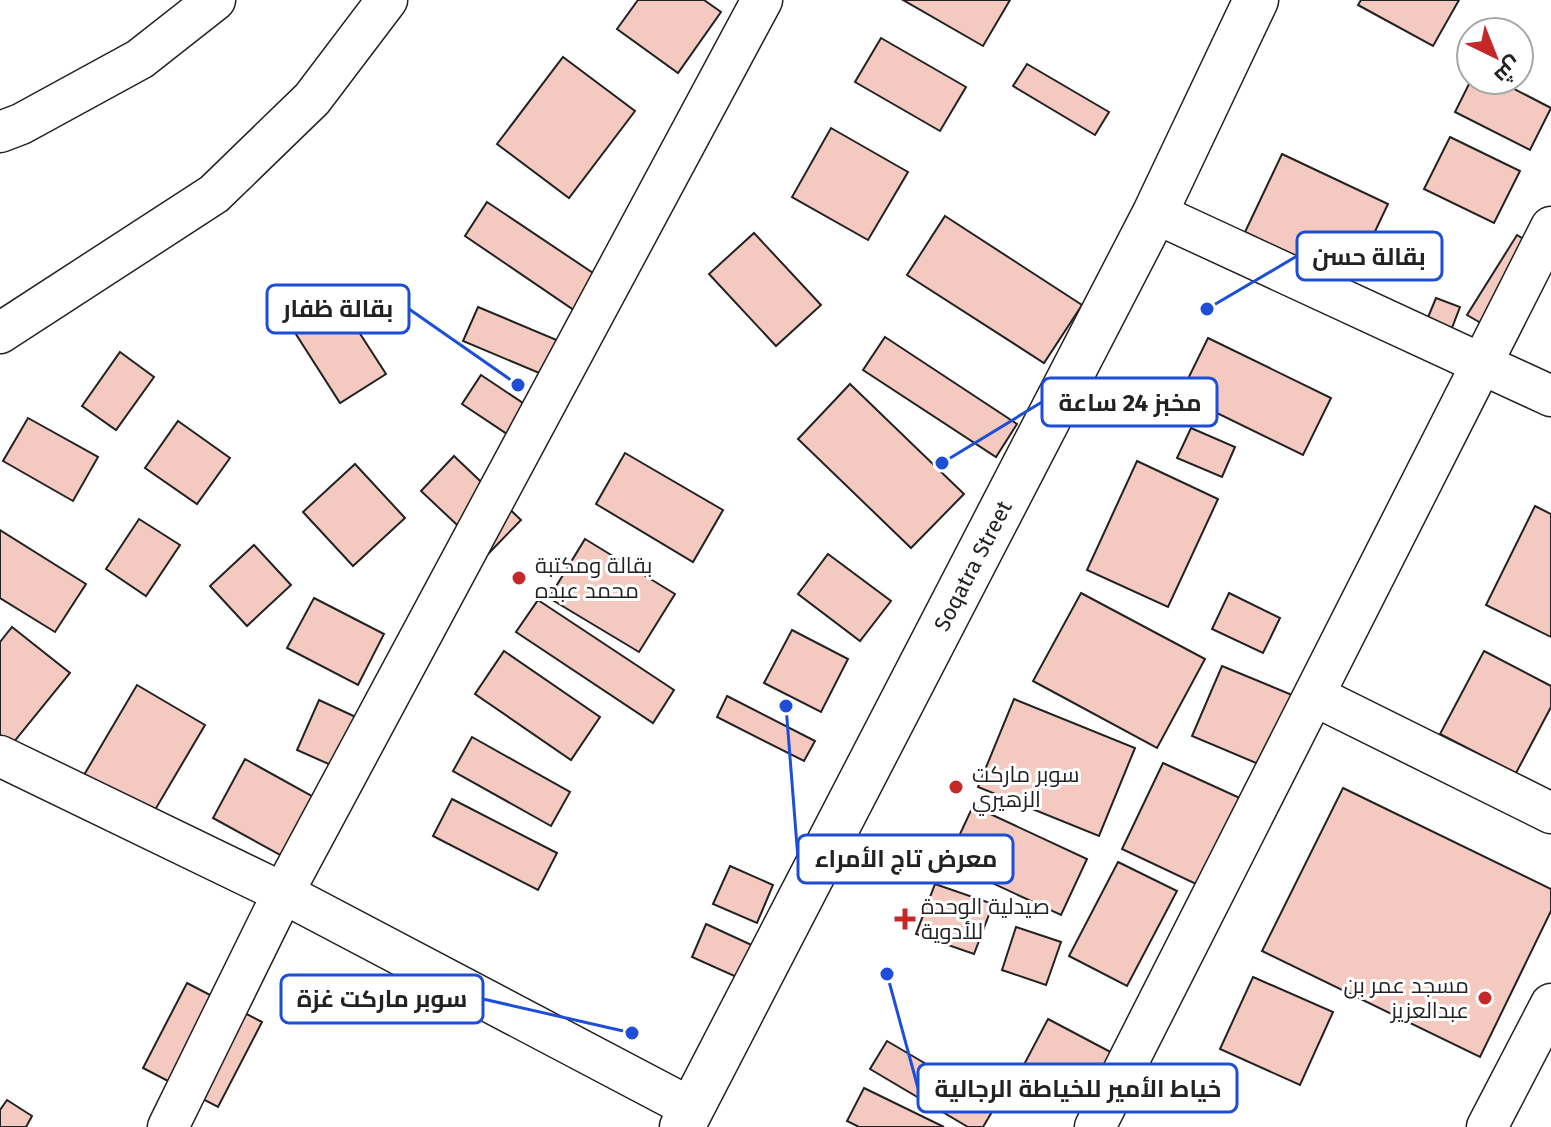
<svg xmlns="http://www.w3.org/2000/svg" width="1551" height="1127" viewBox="0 0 1551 1127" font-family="'Fira Sans',Cairo,sans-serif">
<rect width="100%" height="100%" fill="#fff"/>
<g fill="#f3c9c0" stroke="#222" stroke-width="2">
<path d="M 638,0 L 704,0 L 721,12 L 678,73 L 617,29 Z"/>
<path d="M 903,0 L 1010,0 L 983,46 Z"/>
<path d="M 1361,0 L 1459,0 L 1433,46 L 1358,5 Z"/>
<path d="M 881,38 L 966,87 L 940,131 L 855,82 Z"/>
<path d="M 563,57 L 635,111 L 569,198 L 497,144 Z"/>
<path d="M 1027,64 L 1109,112 L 1095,135 L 1013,86 Z"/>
<path d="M 1471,80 L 1497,80 L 1551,108 L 1530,150 L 1455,112 Z"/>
<path d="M 831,128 L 908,172 L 868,240 L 792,197 Z"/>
<path d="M 1450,137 L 1520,171 L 1494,223 L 1424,189 Z"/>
<path d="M 1282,154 L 1388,204 L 1351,282 L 1245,232 Z"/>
<path d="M 487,202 L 614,287 L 590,321 L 465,236 Z"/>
<path d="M 945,216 L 1082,305 L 1044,363 L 907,275 Z"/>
<path d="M 754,233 L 821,305 L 776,346 L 709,274 Z"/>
<path d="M 1517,235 L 1535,246 L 1486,326 L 1467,315 Z"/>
<path d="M 337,298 L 386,374 L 340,403 L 292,328 Z"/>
<path d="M 1436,298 L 1460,307 L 1450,333 L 1426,322 Z"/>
<path d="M 478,307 L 578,349 L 563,383 L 463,341 Z"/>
<path d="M 885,337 L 1017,424 L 996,457 L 863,370 Z"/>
<path d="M 1208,338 L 1331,398 L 1303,455 L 1180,395 Z"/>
<path d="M 120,352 L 154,377 L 116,430 L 82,406 Z"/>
<path d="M 481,375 L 553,423 L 534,452 L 462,404 Z"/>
<path d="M 850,384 L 964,494 L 911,548 L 798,439 Z"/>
<path d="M 28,418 L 98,457 L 73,501 L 3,461 Z"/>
<path d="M 178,421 L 230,458 L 197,504 L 145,468 Z"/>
<path d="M 1191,428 L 1235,447 L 1222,477 L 1177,458 Z"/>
<path d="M 625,453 L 723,510 L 693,562 L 596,504 Z"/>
<path d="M 454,456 L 521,520 L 488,554 L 421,491 Z"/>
<path d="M 1137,461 L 1218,499 L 1168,607 L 1087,570 Z"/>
<path d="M 355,464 L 405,518 L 353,566 L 303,512 Z"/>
<path d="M 1535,506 L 1551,514 L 1551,637 L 1486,605 Z"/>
<path d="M 139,519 L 180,545 L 146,596 L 106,569 Z"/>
<path d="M 0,530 L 86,584 L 55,632 L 0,598 Z"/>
<path d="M 585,539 L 675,594 L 639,652 L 549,598 Z"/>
<path d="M 254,545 L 291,585 L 247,626 L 210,586 Z"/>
<path d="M 828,554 L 891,601 L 860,641 L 798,594 Z"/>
<path d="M 1081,593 L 1205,659 L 1157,748 L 1033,681 Z"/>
<path d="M 1229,593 L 1280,618 L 1263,653 L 1212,629 Z"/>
<path d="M 314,598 L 384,634 L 358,685 L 287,648 Z"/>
<path d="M 538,600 L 674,690 L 653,723 L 516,632 Z"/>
<path d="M 12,627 L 70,673 L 0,759 L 0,642 Z"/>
<path d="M 792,630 L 848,659 L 821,712 L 764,683 Z"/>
<path d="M 504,651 L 600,717 L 571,760 L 475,694 Z"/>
<path d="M 1484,651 L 1551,686 L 1551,707 L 1516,773 L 1440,734 Z"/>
<path d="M 1222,666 L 1297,697 L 1268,768 L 1192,736 Z"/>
<path d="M 137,685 L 205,725 L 152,815 L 84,775 Z"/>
<path d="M 727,696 L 815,741 L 804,761 L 717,717 Z"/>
<path d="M 1014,699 L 1135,748 L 1099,836 L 978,787 Z"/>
<path d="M 319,700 L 371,724 L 349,773 L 297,750 Z"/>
<path d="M 472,737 L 570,792 L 551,826 L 453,771 Z"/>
<path d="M 245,759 L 335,809 L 302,867 L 213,818 Z"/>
<path d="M 1163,763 L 1253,804 L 1213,892 L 1122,849 Z"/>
<path d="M 1343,788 L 1551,889 L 1551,911 L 1480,1057 L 1262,951 Z"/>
<path d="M 452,799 L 557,853 L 538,890 L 433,836 Z"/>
<path d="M 973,806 L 1087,859 L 1061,915 L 947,862 Z"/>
<path d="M 1118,862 L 1177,891 L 1127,986 L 1069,956 Z"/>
<path d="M 730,866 L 773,885 L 757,923 L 713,904 Z"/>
<path d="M 935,884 L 993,904 L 974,954 L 916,934 Z"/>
<path d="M 706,924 L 756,947 L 741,979 L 692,957 Z"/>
<path d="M 1016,927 L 1061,942 L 1046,985 L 1002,970 Z"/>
<path d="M 1253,977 L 1333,1012 L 1300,1085 L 1220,1049 Z"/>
<path d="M 187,983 L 262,1022 L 218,1107 L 143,1068 Z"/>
<path d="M 1048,1019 L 1120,1057 L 1092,1112 L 1019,1074 Z"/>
<path d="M 887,1041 L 996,1105 L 983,1127 L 968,1127 L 870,1069 Z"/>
<path d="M 864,1088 L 944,1127 L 859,1127 L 847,1121 Z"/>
<path d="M 7,1100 L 32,1116 L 26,1127 L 0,1127 L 0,1110 Z"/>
</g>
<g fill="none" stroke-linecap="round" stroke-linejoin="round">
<g stroke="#222" stroke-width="43">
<g id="street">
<path d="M 0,132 L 21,124 L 140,59 L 215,0"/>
<path d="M 1155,213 L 1551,396"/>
<path d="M 0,333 L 214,194 L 312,99 L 387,0"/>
<path d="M 1315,696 L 1551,813"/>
<path d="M 0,756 L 283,893 L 691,1108"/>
<path d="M 168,1127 L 283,893 L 762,0"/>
<path d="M 1095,1127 L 1551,227"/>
<path d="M 1487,1127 L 1551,1004"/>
</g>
</g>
<g stroke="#222" stroke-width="47">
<g id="secondary">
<path id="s1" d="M 682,1127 L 1155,213 L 1256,0"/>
</g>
</g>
<use href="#street" stroke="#fff" stroke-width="40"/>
<use href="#secondary" stroke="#fff" stroke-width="44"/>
</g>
<g fill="#c62828" stroke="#fff" stroke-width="3">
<circle cx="519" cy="578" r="8"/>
<circle cx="956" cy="787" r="8"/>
<path d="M901 907h8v8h8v8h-8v8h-8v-8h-8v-8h8z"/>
<circle cx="1485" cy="998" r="8"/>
</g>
<g text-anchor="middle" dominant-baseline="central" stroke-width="6" stroke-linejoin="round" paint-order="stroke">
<g font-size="22" fill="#222" stroke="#fff" text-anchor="start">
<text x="535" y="565">بقالة ومكتبة<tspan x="535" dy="25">محمد عبده</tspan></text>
<text x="972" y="774">سوبر ماركت<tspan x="972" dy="25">الزهيري</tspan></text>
<text x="921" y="906">صيدلية الوحدة<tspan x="921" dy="25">للأدوية</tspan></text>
<text x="1469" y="985" text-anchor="end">مسجد عمر بن<tspan x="1469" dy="25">عبدالعزيز</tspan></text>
</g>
<g font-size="22" fill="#222" stroke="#fff">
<text stroke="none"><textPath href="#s1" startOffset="632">Soqatra Street</textPath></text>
</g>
</g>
<path fill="none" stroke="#1d4ed8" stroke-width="3" d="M1207 309L1297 256M518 385L409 309M942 463L1042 402M786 706L798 859M632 1033L483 999M887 974L918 1088"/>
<g fill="#1d4ed8" stroke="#fff" stroke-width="3">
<circle cx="1207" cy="309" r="8"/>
<circle cx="518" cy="385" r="8"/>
<circle cx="942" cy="463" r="8"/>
<circle cx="786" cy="706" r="8"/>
<circle cx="632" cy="1033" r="8"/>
<circle cx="887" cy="974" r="8"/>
</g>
<g fill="#fff" stroke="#1d4ed8" stroke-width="3">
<rect x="1297" y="232" width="145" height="48" rx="8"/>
<rect x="267" y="285" width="142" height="48" rx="8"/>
<rect x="1042" y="378" width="175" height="48" rx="8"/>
<rect x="798" y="835" width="215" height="48" rx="8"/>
<rect x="281" y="975" width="202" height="48" rx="8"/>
<rect x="918" y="1064" width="319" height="48" rx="8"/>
</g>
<g font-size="24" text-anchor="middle" font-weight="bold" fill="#222">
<text x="1369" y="265">بقالة حسن</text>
<text x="338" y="317">بقالة ظفار</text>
<text x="1130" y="411">مخبز 24 ساعة</text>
<text x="906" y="867">معرض تاج الأمراء</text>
<text x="382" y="1007">سوبر ماركت غزة</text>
<text x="1078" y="1097">خياط الأمير للخياطة الرجالية</text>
</g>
<g transform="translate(1495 56) rotate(137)"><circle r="38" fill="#ffffff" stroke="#a7a7a7" stroke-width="2"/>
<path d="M0-6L14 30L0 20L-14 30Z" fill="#c62828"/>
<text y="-12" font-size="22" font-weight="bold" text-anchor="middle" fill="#222222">ش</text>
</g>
</svg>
